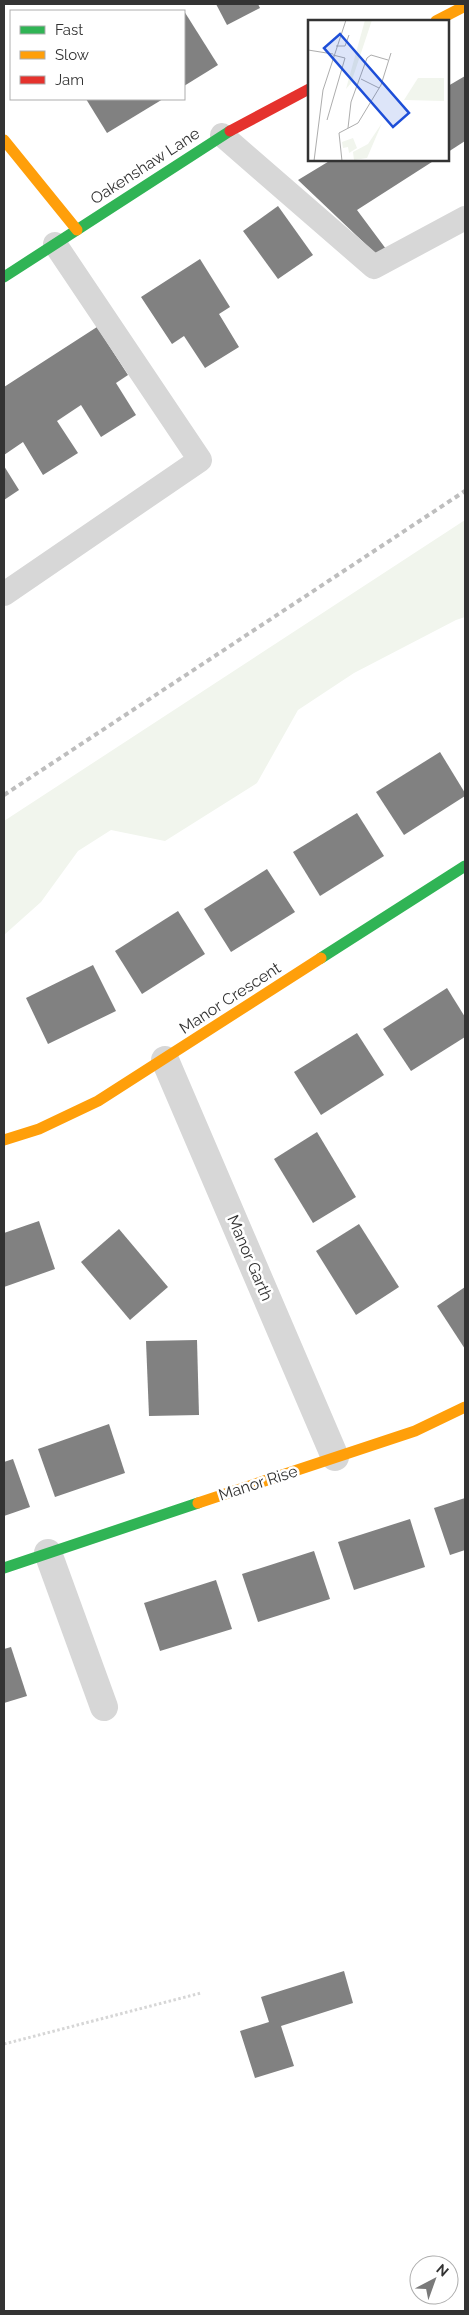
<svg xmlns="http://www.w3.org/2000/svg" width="469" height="2315" viewBox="0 0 469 2315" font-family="Raleway,sans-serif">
<rect width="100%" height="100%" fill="#fff"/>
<path fill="#f1f5ed" d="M 465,520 L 465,617 L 456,620 L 354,673 L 298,710 L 257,783 L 165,841 L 111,830 L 78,851 L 41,902 L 4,935 L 4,821 Z"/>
<g fill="#818181">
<path d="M 216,4 L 258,4 L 260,8 L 227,25 Z"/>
<path d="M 184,11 L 218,65 L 184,86 Z"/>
<path d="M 465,76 L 465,141 L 448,152 L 448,86 Z"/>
<path d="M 86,99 L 163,99 L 107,133 Z"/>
<path d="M 331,160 L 435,160 L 357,210 L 386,249 L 377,255 L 298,180 Z"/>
<path d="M 278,206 L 313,255 L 278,279 L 243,231 Z"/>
<path d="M 200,259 L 230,307 L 219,314 L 239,347 L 205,368 L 184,336 L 172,344 L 141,297 Z"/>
<path d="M 97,327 L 128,375 L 116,383 L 136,415 L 101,437 L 81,405 L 57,421 L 78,453 L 43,475 L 23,442 L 4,455 L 4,387 Z"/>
<path d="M 4,466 L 19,490 L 4,500 Z"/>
<path d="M 440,752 L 465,793 L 465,796 L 404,835 L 376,792 Z"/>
<path d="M 357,813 L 384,856 L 320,896 L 293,852 Z"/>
<path d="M 267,869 L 295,912 L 231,952 L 204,909 Z"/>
<path d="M 178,911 L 205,954 L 142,994 L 115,951 Z"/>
<path d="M 93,965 L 116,1011 L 48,1044 L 26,998 Z"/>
<path d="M 447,988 L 465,1017 L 465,1037 L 411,1071 L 383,1029 Z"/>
<path d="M 357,1033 L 384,1075 L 321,1115 L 294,1072 Z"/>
<path d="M 317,1132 L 356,1197 L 313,1223 L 274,1159 Z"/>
<path d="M 39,1221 L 55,1269 L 4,1287 L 4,1233 Z"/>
<path d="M 359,1224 L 399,1287 L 356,1315 L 316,1251 Z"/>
<path d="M 119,1229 L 168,1287 L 130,1320 L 81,1262 Z"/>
<path d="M 465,1287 L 465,1349 L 437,1306 Z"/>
<path d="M 197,1340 L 199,1415 L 149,1416 L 146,1341 Z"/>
<path d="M 109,1424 L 125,1473 L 55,1497 L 38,1449 Z"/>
<path d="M 13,1459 L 30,1507 L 4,1516 L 4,1462 Z"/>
<path d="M 465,1498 L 465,1550 L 450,1555 L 434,1508 Z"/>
<path d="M 410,1519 L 425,1567 L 354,1590 L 338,1542 Z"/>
<path d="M 314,1551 L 330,1599 L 258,1622 L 242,1574 Z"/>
<path d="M 216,1580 L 232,1629 L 160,1651 L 144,1603 Z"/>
<path d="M 11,1647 L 27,1696 L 4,1703 L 4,1649 Z"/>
<path d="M 344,1971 L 353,2003 L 281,2026 L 294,2066 L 255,2078 L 240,2031 L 269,2022 L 261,1997 Z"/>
</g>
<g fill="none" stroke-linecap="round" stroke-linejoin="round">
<path stroke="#d6d6d6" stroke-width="3" stroke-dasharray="2.5 2.5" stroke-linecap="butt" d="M 4,2044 L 201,1993"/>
<g stroke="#d7d7d7" stroke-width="24">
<path d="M 222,135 L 374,267 L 465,218"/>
<path d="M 4,594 L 200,460 L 55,244"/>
</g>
<g stroke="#d7d7d7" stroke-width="28">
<path d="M 165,1060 L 335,1457"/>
<path d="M 48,1553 L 104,1707"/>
</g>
<g stroke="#30b455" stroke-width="11">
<path d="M 4,277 L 230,131"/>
<path d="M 321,958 L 465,866"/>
<path d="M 4,1568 L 198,1503"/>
</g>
<g stroke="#ff9f0a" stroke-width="11">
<path d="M 436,21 L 465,6"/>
<path d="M 4,140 L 77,230"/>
<path d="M 4,1140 L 39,1129 L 98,1101 L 321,958"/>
<path d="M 198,1503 L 415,1431 L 465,1407"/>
</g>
<path stroke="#e5322d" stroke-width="11" d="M 230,131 L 309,89"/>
<path stroke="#bebebe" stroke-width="4" stroke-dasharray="5 4" stroke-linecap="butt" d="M 4,795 L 465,491"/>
</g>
<g text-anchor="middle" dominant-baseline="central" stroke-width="5" stroke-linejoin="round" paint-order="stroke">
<g font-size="16" fill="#333" stroke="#fff">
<text transform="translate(145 166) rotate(-33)">Oakenshaw Lane</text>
<text transform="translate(230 998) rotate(-33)">Manor Crescent</text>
<text transform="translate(250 1258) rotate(67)">Manor Garth</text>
<text transform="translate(258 1483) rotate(-18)">Manor Rise</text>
</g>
</g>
<g transform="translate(308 20)">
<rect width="141" height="141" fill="#fff"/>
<path d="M 57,0 L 64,0 L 43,63 L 38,69 ZM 110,58 L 136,58 L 136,81 L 96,80 ZM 74,103 L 59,138 L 46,140 L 45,132 L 60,124 ZM 45,118 L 49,128 L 41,133 L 40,127 L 35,128 L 34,122 Z" fill="#f1f5ed"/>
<path fill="none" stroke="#adadad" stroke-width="1" d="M 28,26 L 37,26 L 41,15M 0,30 L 25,34M 53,59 L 71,68M 19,100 L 37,38 L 25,35M 40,108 L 43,82 L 59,38 L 63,35 L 80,40M 6,141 L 15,70 L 38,0M 34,141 L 31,113 L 50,103 L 73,65 L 83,33"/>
<path fill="#1d4ed8" fill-opacity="0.15" stroke="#1d4ed8" stroke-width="2.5" d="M 32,14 L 101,93 L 85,107 L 16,28 Z"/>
<rect width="141" height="141" fill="none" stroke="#333" stroke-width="2.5"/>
</g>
<rect width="469" height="2315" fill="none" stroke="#333333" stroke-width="10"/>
<rect x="10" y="10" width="175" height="90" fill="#ffffff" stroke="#adadad"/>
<rect x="20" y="26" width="25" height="8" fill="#30b455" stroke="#adadad"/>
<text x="55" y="35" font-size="15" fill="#333333">Fast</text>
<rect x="20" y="51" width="25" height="8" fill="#ff9f0a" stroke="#adadad"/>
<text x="55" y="60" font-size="15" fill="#333333">Slow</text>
<rect x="20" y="76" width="25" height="8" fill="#e5322d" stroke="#adadad"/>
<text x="55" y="85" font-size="15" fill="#333333">Jam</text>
<g transform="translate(434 2280) rotate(41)"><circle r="24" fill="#ffffff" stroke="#adadad"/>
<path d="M0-4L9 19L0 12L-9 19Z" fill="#7a7a7a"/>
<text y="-8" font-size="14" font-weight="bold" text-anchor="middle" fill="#333333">N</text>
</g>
</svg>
